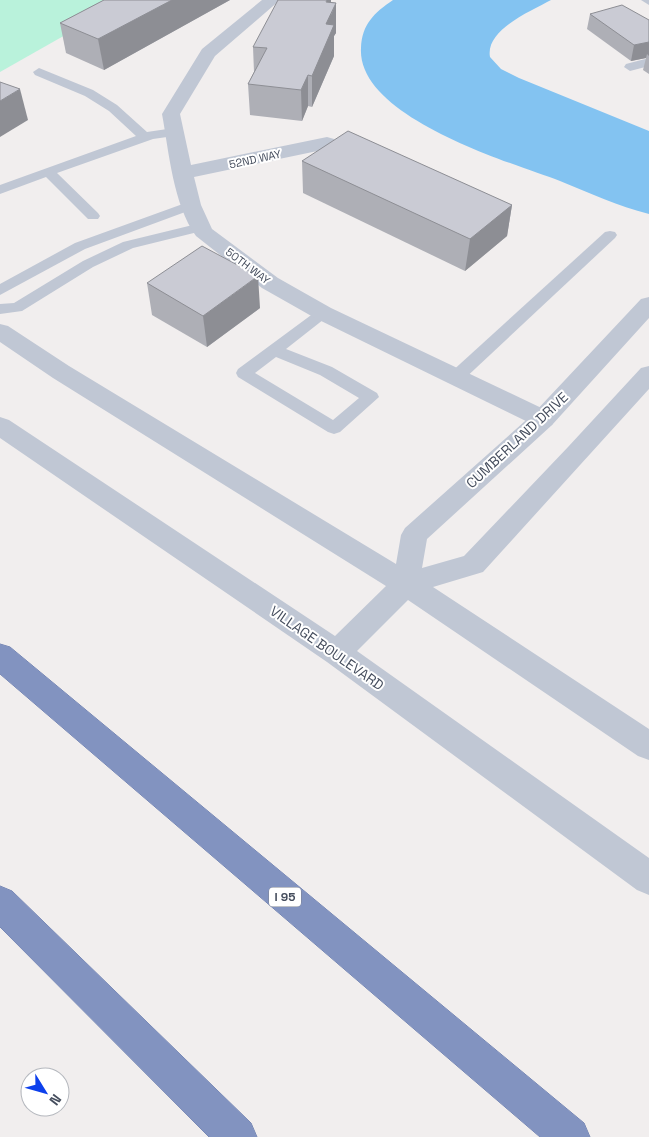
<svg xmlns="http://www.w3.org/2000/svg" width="649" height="1137" viewBox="0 0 649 1137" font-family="'Space Grotesk',sans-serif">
<rect width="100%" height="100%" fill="#f1eeee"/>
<path fill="#b9f2db" d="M 0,0 L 127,0 L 0,72 Z"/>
<path fill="#83c3f1" d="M 393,0 L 551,0 C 531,11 485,30 490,57 L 501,69 L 519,78 L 649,131 L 649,214 C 618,206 589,193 560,181 C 509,162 357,117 361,48 C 362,24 374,13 393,0 Z"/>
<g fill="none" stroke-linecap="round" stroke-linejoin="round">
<g stroke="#6d7eac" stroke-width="1">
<g id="motorway">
<path d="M 0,644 L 10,647 L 584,1123 L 590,1137 L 540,1137 L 0,674 Z"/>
<path d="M 0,886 L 12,891 L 251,1123 L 257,1137 L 209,1137 L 0,927 Z"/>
</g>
</g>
<g fill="#c0c7d4" fill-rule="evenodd">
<path d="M 641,0 L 649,0 L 649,5 Z"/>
<path d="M 649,58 L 649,66 L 630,71 L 624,67 L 626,64 Z"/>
<path d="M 39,68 L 93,90 L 117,105 L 147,132 L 174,128 L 180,132 L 174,136 L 153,139 L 57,173 L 98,213 L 100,216 L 98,219 L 88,219 L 46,177 L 0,194 L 0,185 L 136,136 L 109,111 L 85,96 L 35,75 L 33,72 Z"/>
<path d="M 191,201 L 198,205 L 196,208 L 85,249 L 0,295 L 0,284 L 75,243 Z"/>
<path d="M 201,223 L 208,227 L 206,230 L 133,248 L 93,267 L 22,311 L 0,314 L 0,304 L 14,303 L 83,261 L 123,242 Z"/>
<path d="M 610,231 L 615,232 L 617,235 L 615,238 L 461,382 L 455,384 L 449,382 L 447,378 L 449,374 L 605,232 Z"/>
<path d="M 323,308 L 328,310 L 331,313 L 328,316 L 286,349 L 332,367 L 377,393 L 379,397 L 340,432 L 334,434 L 328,432 L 238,377 L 236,373 L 238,369 L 318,310 ZM 276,357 L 320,375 L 359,398 L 333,420 L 255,373 Z"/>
</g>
<path fill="#c0c7d4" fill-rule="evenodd" d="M 262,0 L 280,0 L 215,56 L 180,114 L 191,165 L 327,137 L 334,139 L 336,143 L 334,147 L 327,149 L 194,177 L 201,205 L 212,229 L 278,278 L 331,308 L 552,413 L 555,419 L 552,425 L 543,428 L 534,425 L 315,318 L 262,288 L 196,236 C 173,204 169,152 162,114 L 202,49 Z"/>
<path fill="#c0c7d4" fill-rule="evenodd" d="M 649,297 L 649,318 L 552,425 L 427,539 L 422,568 L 464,556 L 568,447 L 641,368 L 649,366 L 649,389 L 483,572 L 433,587 L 649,729 L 649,760 L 638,756 L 408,600 L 357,651 L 649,858 L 649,895 L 637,890 L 327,662 L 0,438 L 0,417 L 9,420 L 335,636 L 386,586 L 53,378 L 0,342 L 0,324 L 8,326 L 69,366 L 396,564 L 401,535 L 405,528 L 534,413 L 641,299 Z"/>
<use href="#motorway" fill="#8293c0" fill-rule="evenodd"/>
</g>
<g fill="#aeafb6">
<path d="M 104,0 L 230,0 L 104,70 L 66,53 L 60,23 Z"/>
<path d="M 331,2 L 336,3 L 336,33 L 334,36 L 334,56 L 312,107 L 308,106 L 302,121 L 250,115 L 248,84 L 254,72 L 253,47 Z"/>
<path d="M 590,14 L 649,20 L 649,74 L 643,70 L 646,58 L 631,61 L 587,29 Z"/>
<path d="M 302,161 L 512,205 L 507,236 L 465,271 L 303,193 Z"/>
<path d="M 147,283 L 260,308 L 207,347 L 152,315 Z"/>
</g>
<g fill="#8d8e94">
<path d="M 172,0 L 230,0 L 104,70 L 98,39 Z"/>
<path d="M 327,0 L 331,0 L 331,15 L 336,3 L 336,33 L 334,36 L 334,56 L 312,107 L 312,76 Z"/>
<path d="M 649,42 L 649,56 L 647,54 L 646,58 L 631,61 L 634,45 Z"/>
<path d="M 308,75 L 308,106 L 302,121 L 301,90 Z"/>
<path d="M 20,89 L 28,120 L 0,137 L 0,101 Z"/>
<path d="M 512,205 L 507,236 L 465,271 L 470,239 Z"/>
<path d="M 258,276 L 260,308 L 207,347 L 203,316 Z"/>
</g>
<g fill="#cacbd4" stroke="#8d8e94">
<path d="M 104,0 L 172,0 L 98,39 L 60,23 Z"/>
<path d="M 278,0 L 327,0 L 326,2 L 336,3 L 326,24 L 334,25 L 312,76 L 308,75 L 301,90 L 248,84 L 267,48 L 253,47 Z"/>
<path d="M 622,5 L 649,20 L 649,42 L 634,45 L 590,14 Z"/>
<path d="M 0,82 L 20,89 L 0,101 Z"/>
<path d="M 348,131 L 512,205 L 470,239 L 302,161 Z"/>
<path d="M 202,246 L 258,276 L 203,316 L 147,283 Z"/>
</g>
<g text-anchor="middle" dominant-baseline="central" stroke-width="4" stroke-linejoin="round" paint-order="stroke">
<g font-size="11" fill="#454d5d" stroke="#fff">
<text transform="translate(255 159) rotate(-12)">52ND WAY</text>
<text transform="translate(248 266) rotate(37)">50TH WAY</text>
</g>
<rect fill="#fff" stroke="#7d828e" stroke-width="1" x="269" y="887.5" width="32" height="19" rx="4"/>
<g font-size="12" font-weight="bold" fill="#454d5d">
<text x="285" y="897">I 95</text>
</g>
<g font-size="14" fill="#454d5d" stroke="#fff">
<text transform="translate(517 440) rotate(-43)">CUMBERLAND DRIVE</text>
<text transform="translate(327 648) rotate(35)">VILLAGE BOULEVARD</text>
</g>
</g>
<g transform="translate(45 1092) rotate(127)"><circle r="24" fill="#ffffff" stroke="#b5b8be"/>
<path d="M0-4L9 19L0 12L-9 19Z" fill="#0d40ec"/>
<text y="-8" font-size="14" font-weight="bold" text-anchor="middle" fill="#454d5d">N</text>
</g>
</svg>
